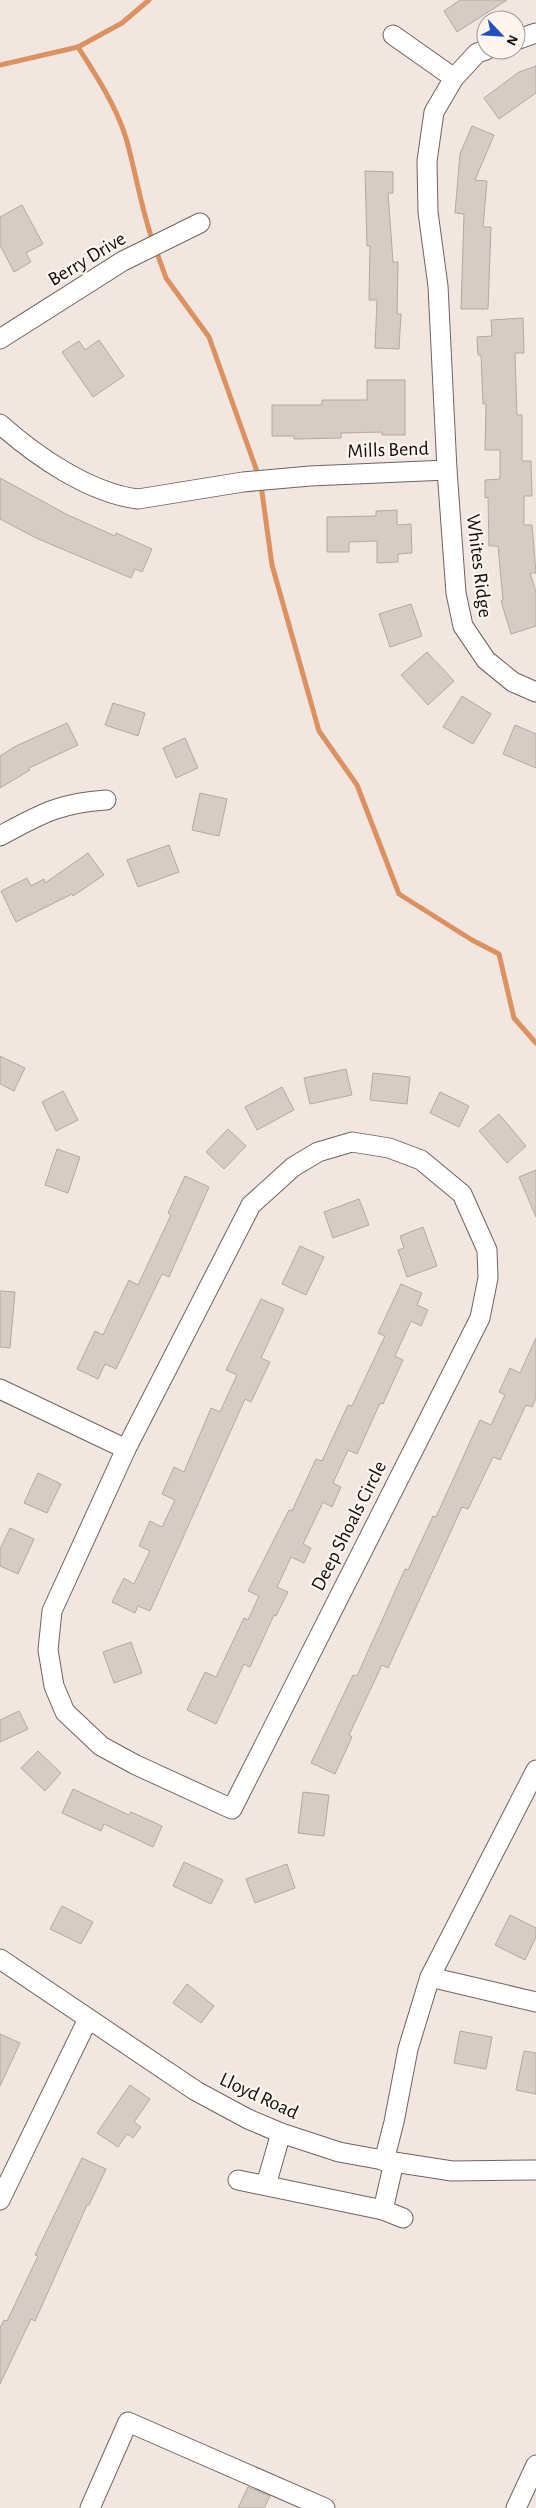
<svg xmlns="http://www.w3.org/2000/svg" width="536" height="2508" viewBox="0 0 536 2508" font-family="'Alegreya Sans',sans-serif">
<rect width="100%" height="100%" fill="#f2e7e0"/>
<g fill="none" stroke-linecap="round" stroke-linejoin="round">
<g stroke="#dc9161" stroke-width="5">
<path d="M 78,47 C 96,75 116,106 126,138 C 136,173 141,208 153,242"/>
<path d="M 0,65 L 78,47 L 122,23 L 149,0"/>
<path d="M 156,250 L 166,278 L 209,337 L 259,477"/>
<path d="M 261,485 L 272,565 L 319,731 L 357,785 L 399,894 L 472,940 L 499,954 L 514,1018 L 536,1043"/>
</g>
</g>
<g fill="#d7ccc5" stroke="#b3a8a2">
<path d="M 460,0 L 507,0 L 457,32 L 444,11 Z"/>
<path d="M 536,66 L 536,93 L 499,119 L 484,98 L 519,72 Z"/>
<path d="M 472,126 L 494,135 L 475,180 L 487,181 L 483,227 L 491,227 L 488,309 L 461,309 L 464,214 L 455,213 L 460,154 Z"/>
<path d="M 365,171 L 393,172 L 393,193 L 388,193 L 393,262 L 398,262 L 397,314 L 401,314 L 399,349 L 375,348 L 377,300 L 369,300 L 370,246 L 367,246 Z"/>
<path d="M 22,205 L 43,244 L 26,253 L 31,262 L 14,272 L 0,245 L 0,217 Z"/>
<path d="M 523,318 L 524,353 L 515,353 L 517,415 L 522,415 L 522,461 L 531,461 L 532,496 L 524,496 L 524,525 L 532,525 L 536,573 L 530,573 L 536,592 L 536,626 L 511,634 L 501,601 L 503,600 L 498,546 L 489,546 L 488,497 L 485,498 L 485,480 L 500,479 L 500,450 L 485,450 L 486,404 L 483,404 L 481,355 L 478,355 L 477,337 L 492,336 L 491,320 Z"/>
<path d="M 99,340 L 124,376 L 93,397 L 62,352 L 79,341 L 85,350 Z"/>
<path d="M 367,380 L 405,380 L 405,435 L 382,435 L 382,432 L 341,433 L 341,438 L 294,439 L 294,436 L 272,436 L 272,405 L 322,405 L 322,400 L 367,400 Z"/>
<path d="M 0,478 L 68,515 L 115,536 L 116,533 L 152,549 L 142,572 L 135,569 L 131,578 L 36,538 L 0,519 Z"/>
<path d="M 397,510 L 397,525 L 411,524 L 412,553 L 398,554 L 398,562 L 377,563 L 377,541 L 349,542 L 349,552 L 327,552 L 327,517 L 376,516 L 376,511 Z"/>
<path d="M 411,604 L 422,636 L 390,647 L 379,614 Z"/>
<path d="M 427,652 L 454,681 L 428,705 L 401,675 Z"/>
<path d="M 462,696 L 491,714 L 473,744 L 443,727 Z"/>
<path d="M 113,703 L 145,713 L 138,736 L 105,725 Z"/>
<path d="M 67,723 L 78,745 L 29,768 L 30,770 L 0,788 L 0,756 L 16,746 Z"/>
<path d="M 515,725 L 536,734 L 536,768 L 503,754 Z"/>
<path d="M 185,738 L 198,768 L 176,778 L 163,748 Z"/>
<path d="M 200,793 L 227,799 L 219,836 L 192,830 Z"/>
<path d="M 169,845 L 179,872 L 138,887 L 127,860 Z"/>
<path d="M 88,853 L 104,875 L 73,896 L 72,894 L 16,922 L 1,891 L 27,878 L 31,886 L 44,879 L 45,883 Z"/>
<path d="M 0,1056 L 25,1068 L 14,1091 L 0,1084 Z"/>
<path d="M 346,1069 L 352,1095 L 310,1104 L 304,1078 Z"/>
<path d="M 373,1073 L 410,1077 L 407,1104 L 370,1100 Z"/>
<path d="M 282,1087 L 294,1110 L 257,1130 L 245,1107 Z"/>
<path d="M 63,1091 L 78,1120 L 56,1131 L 42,1102 Z"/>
<path d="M 440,1092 L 469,1106 L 459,1127 L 430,1113 Z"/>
<path d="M 499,1114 L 526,1146 L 507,1163 L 479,1131 Z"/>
<path d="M 228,1129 L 246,1146 L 224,1169 L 206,1152 Z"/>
<path d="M 57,1149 L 80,1157 L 68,1193 L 45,1185 Z"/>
<path d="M 536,1170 L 536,1217 L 519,1177 Z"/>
<path d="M 185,1176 L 209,1187 L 169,1277 L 162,1274 L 116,1369 L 105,1364 L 98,1379 L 77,1369 L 95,1331 L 103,1335 L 129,1280 L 138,1285 L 171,1215 L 168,1213 Z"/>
<path d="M 359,1199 L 369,1225 L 333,1238 L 324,1212 Z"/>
<path d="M 423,1227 L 437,1266 L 407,1277 L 398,1250 L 404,1248 L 400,1236 Z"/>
<path d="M 300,1246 L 324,1257 L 306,1295 L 282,1284 Z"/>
<path d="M 401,1284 L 422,1293 L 417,1305 L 428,1310 L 421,1326 L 411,1321 L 395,1356 L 403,1360 L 383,1404 L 380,1403 L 357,1454 L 348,1450 L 333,1483 L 341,1487 L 332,1507 L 323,1502 L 303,1544 L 311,1548 L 304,1563 L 291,1557 L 277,1587 L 288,1592 L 276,1616 L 274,1615 L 250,1667 L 244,1664 L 216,1724 L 187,1710 L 205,1672 L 216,1677 L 244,1618 L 248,1620 L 259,1596 L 248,1591 L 289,1510 L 292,1511 L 316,1459 L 322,1461 L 348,1405 L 352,1406 L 385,1336 L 378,1333 Z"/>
<path d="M 0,1291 L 15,1292 L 10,1348 L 0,1347 Z"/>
<path d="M 261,1299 L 284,1309 L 261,1358 L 270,1362 L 251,1402 L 245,1399 L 150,1611 L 138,1606 L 135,1613 L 112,1602 L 124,1578 L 134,1584 L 150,1551 L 139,1546 L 150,1521 L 162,1527 L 175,1500 L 162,1494 L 174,1467 L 184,1472 L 211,1408 L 220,1412 L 237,1375 L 226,1370 Z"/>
<path d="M 536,1338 L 536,1398 L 532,1407 L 526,1405 L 500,1460 L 493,1457 L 468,1509 L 462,1507 L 388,1668 L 382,1665 L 349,1735 L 352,1737 L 335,1774 L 311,1763 L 353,1675 L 357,1676 L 405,1569 L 408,1570 L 433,1516 L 436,1517 L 480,1420 L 491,1425 L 505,1395 L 499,1392 L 510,1368 L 520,1373 Z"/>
<path d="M 38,1473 L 61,1484 L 47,1513 L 24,1503 Z"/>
<path d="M 10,1528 L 34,1539 L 18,1574 L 0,1566 L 0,1549 Z"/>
<path d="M 131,1642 L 142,1673 L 114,1683 L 103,1652 Z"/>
<path d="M 19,1711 L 28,1729 L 0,1742 L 0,1720 Z"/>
<path d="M 38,1751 L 61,1773 L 45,1791 L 21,1768 Z"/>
<path d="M 73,1789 L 129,1815 L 131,1812 L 162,1826 L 153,1847 L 104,1824 L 101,1831 L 62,1813 Z"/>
<path d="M 303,1792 L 329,1795 L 324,1836 L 298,1833 Z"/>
<path d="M 184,1862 L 223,1880 L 211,1904 L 173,1886 Z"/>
<path d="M 287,1864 L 295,1888 L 255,1903 L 246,1879 Z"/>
<path d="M 62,1906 L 93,1922 L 81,1944 L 50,1929 Z"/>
<path d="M 510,1915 L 536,1928 L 536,1937 L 525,1960 L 495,1945 Z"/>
<path d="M 187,1984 L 214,2006 L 201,2023 L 173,2003 Z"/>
<path d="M 460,2031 L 492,2037 L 486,2069 L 454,2063 Z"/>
<path d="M 0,2034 L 20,2043 L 0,2086 Z"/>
<path d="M 524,2051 L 536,2053 L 536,2094 L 516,2090 Z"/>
<path d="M 130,2085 L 150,2099 L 134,2122 L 141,2127 L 133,2138 L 127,2134 L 118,2147 L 97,2133 Z"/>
<path d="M 82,2158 L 106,2169 L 89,2205 L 87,2205 L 35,2321 L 31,2319 L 0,2384 L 0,2328 L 4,2320 L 7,2321 L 38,2256 L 35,2255 Z"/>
<path d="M 248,2487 L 270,2496 L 264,2508 L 238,2508 Z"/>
</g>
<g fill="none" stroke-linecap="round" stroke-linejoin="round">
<g stroke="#6e645e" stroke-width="21">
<g id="minor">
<path d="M 393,35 L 454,78"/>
<path d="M 516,40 L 536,33"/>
<path d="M 0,339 L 123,261 L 200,223"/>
<path d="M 0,424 C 36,456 89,493 138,499 L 243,482 L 310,476 L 447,470 L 438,286 L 428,212 L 427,161 L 434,112 L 454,78 L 477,53 L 486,50"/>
<path d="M 447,470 L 456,593 L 463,626 L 486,660 L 513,682 L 536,692"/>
<path d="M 0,836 C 41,814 59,803 106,800"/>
<path d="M 352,1142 L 389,1148 L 421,1160 L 462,1194 L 487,1250 L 488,1278 L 480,1318 L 232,1809 L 136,1765 L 101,1746 L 65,1712 L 54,1686 L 48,1650 L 52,1611 L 126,1449 L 251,1205 L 293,1167 L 318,1152 Z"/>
<path d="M 0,1389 L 126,1449"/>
<path d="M 0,1959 L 196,2091 L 248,2119 L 281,2133 L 339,2152 L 394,2162 L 452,2171 L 536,2170"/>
<path d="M 430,1977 L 536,2002"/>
<path d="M 384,2161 L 394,2122 L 408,2049 L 430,1977 L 536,1770"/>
<path d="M 238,2180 L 383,2210 L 403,2218"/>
<path d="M 266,2185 L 281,2133"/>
<path d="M 0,2200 L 88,2019"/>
<path d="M 383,2210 L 394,2162"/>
<path d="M 90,2508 L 128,2422 L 325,2508"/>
<path d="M 516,2508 L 536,2465"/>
</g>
</g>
<use href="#minor" stroke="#fff" stroke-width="19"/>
</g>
<g text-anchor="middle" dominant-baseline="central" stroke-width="4.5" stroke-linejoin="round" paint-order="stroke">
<g font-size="20" fill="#100c0a" stroke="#fef5ef">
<text transform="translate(87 259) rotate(-31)">Berry Drive</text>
<text transform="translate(388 450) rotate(-2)">Mills Bend</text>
<text transform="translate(479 566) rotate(83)">Whites Ridge</text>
<text transform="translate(349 1526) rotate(-63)">Deep Shoals Circle</text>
<text transform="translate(259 2096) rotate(25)">Lloyd Road</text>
</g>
</g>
<g transform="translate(501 35) rotate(115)"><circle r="24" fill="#fef5ef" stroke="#9f9893"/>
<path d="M0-4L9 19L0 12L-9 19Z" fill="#2052bf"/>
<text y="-8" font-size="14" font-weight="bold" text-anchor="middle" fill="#100c0a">N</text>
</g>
</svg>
